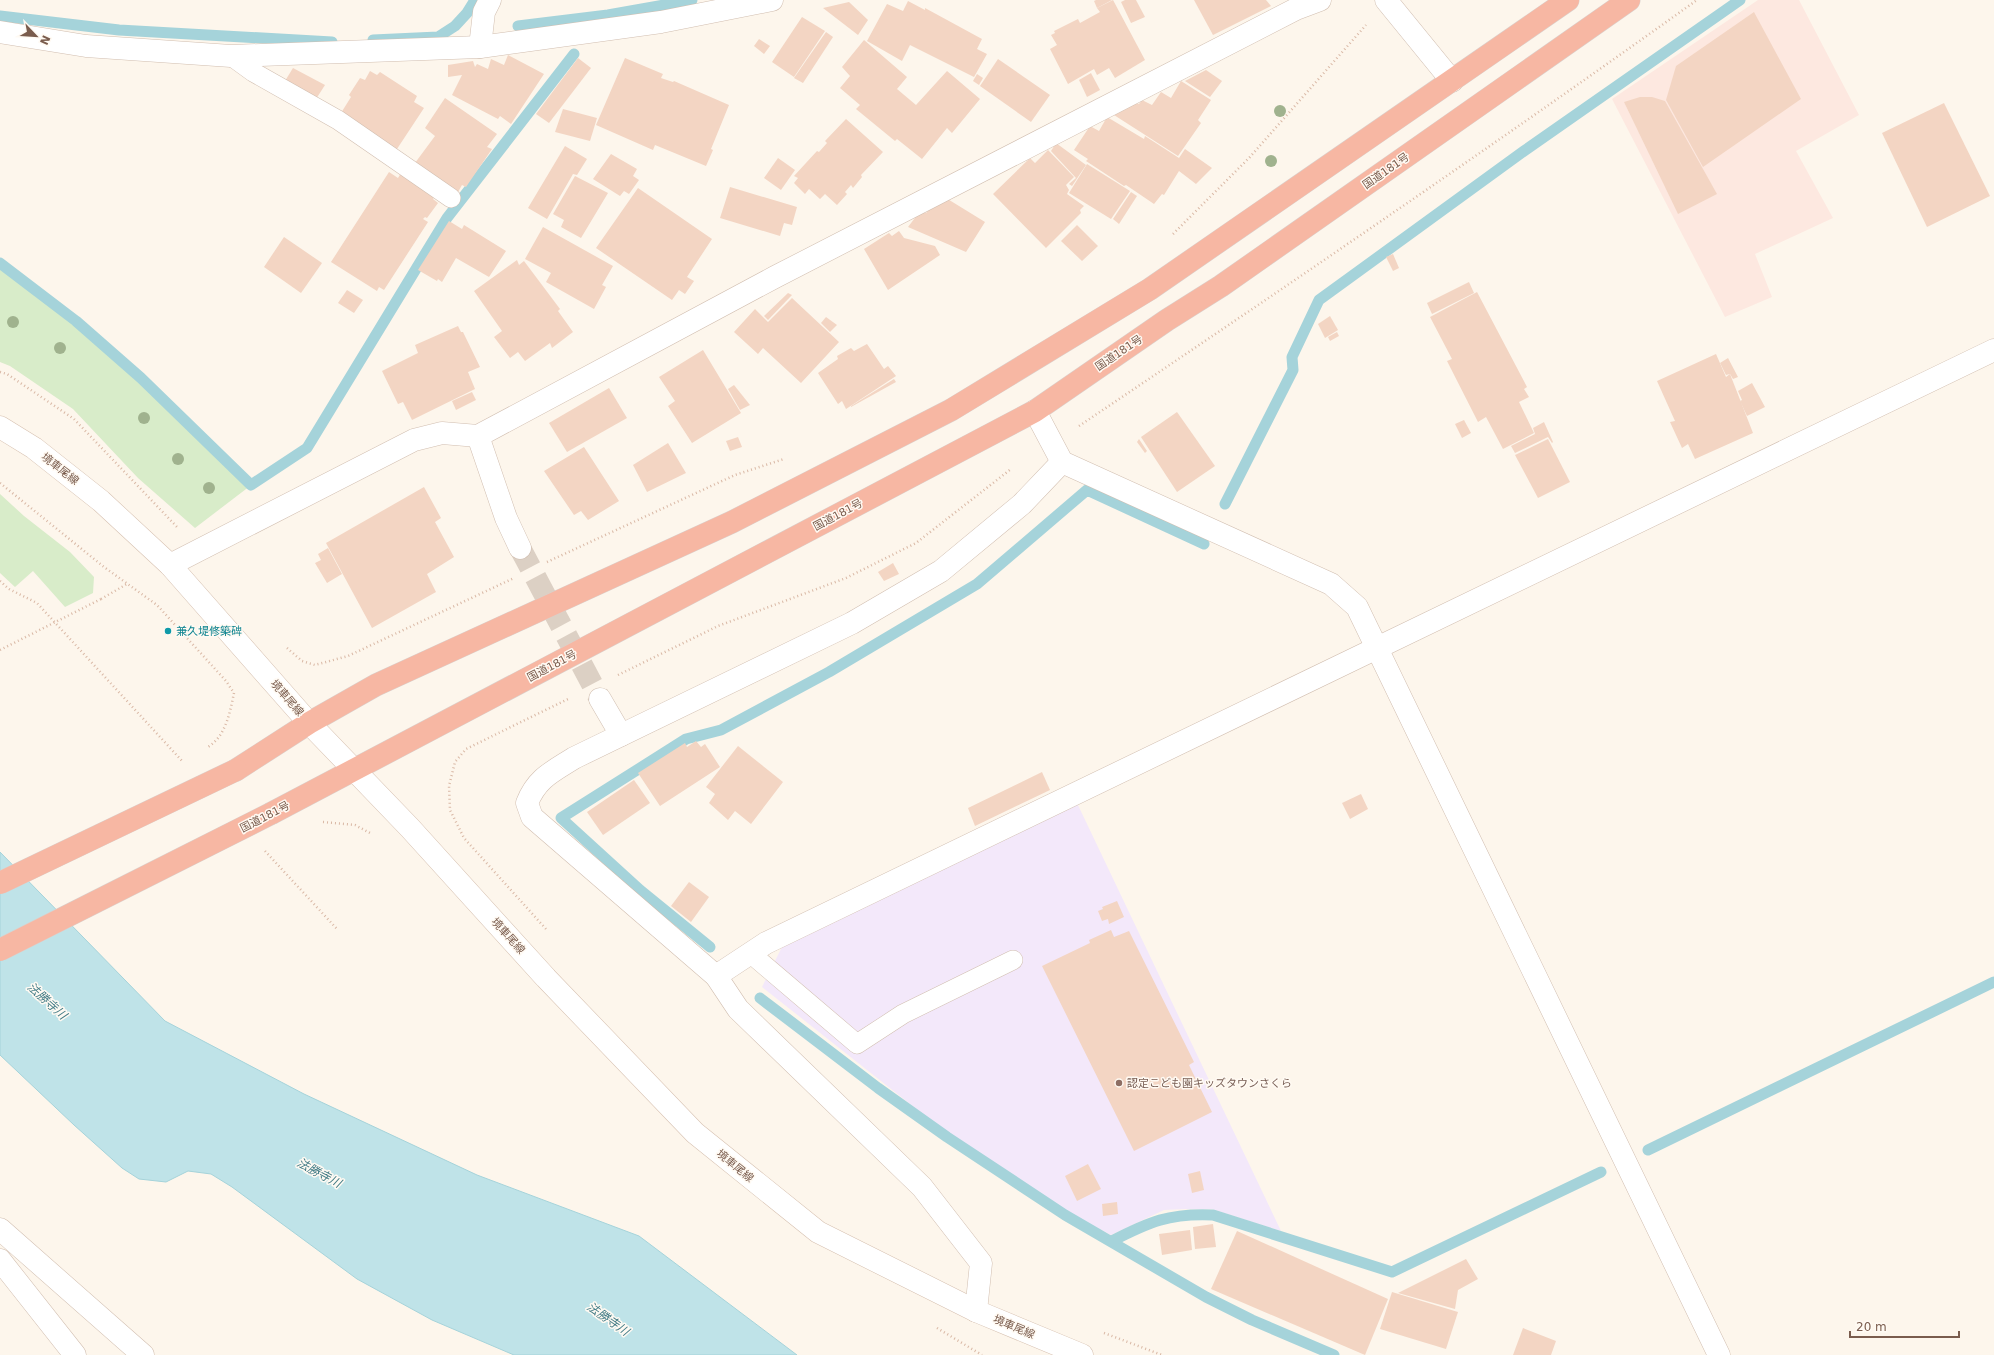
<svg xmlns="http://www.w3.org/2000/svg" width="1994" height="1355" viewBox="0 0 1994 1355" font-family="'DejaVu Sans','Noto Sans JP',sans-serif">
<rect width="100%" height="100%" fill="#fdf6ec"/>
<path fill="#fde8e0" d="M 1758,0 L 1799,0 L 1859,115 L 1796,151 L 1833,218 L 1755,254 L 1772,297 L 1725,317 L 1612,99 Z"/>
<path fill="#f3e8fa" d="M 1077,803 L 1281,1231 L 1212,1209 L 1186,1209 L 1164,1210 L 1111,1235 L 1067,1212 L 948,1134 L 762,987 L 782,947 Z"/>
<g fill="#d8ecc9">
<path d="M 0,265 C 90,331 170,408 250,486 L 195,528 L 138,478 L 73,409 L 10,366 L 0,362 Z"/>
<path d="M 0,494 L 24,516 L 70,552 L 94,577 L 93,593 L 65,607 L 33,571 L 15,587 L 0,573 Z"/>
</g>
<path fill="#bfe3e8" stroke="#a5d3da" d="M 0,852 L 165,1021 L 304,1094 L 477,1175 L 639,1236 L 797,1355 L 514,1355 L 432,1320 L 357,1279 L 232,1187 L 211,1174 L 188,1171 L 166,1182 L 139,1179 L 122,1168 L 74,1125 L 0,1055 Z"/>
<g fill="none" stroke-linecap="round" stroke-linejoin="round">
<g stroke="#a5d3da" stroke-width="11">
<path d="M 0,16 L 119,30 L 332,42"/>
<path d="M 518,26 L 608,15 L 692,0"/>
<path d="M 373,40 L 438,37 L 455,26 L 467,13 L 475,0"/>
<path d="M 0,263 L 76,321 L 141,378 L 251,485 L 307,448 L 447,218 L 574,54"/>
<path d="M 1225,504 L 1293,370 L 1292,357 L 1319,300 L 1524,151 L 1740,0"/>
<path d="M 710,947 L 640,890 L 561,818 L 686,739 L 721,730 L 829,672 L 977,584 L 1087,490 L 1204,544"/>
<path d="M 760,998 L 878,1088 L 947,1137 L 1065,1215 L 1206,1297 L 1252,1320 L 1334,1355"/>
<path d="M 1648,1150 L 1994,982"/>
<path d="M 1112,1241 C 1149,1222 1169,1213 1213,1215 L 1392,1272 L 1601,1172"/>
</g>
</g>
<g fill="#f3d5c3">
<path d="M 1096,0 L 1112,0 L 1097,8 L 1094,1 Z"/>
<path d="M 1113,0 L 1145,60 L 1115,78 L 1109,68 L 1097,75 L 1094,69 L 1068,84 L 1050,49 L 1057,45 L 1051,35 L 1055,33 L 1054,31 L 1078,19 L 1080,23 L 1100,12 L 1097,8 Z"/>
<path d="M 1125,0 L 1136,0 L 1145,17 L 1131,23 L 1121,2 Z"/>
<path d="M 1194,0 L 1266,0 L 1271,6 L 1213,35 Z"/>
<path d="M 908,1 L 925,10 L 925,8 L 982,39 L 977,49 L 987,54 L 974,77 L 910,45 L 902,61 L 867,41 L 887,4 L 903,11 Z"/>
<path d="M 849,2 L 868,20 L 858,35 L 823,8 Z"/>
<path d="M 1754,12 L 1801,99 L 1703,167 L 1666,100 L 1676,66 Z"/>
<path d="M 802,17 L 825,31 L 794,77 L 772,62 Z"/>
<path d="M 826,32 L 833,37 L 803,83 L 794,78 Z"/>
<path d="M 759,39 L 770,46 L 764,54 L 754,46 Z"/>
<path d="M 864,40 L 907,77 L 897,89 L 916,105 L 947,71 L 980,99 L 952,133 L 947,128 L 922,159 L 897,139 L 895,141 L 856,109 L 860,105 L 840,88 L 850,76 L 842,67 Z"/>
<path d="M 508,55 L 544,74 L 511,124 L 500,116 L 498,119 L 452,95 L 462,75 L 448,77 L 448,65 L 473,61 L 475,67 L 477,64 L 488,69 L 491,59 L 504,65 Z"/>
<path d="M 578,58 L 591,68 L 549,123 L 536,114 Z"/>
<path d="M 625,58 L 663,74 L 661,78 L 673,82 L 674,81 L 729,105 L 711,149 L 713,150 L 706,166 L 655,145 L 653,150 L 596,125 Z"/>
<path d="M 998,59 L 1050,95 L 1031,122 L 980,86 Z"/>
<path d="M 293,68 L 325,85 L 316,99 L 285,81 Z"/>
<path d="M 1206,70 L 1222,81 L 1210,97 L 1185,81 Z"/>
<path d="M 370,71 L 377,75 L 380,72 L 417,96 L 414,102 L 424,108 L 395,152 L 341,113 L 351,97 L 349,95 L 360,78 L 365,80 Z"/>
<path d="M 1091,73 L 1100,90 L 1087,97 L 1079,80 Z"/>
<path d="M 977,74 L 983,78 L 979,85 L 973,81 Z"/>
<path d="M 1181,81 L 1211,100 L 1198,120 L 1201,123 L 1178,156 L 1114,115 L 1136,103 L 1139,104 L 1142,100 L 1152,105 L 1161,92 L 1171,98 Z"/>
<path d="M 1640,97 L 1652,97 L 1665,101 L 1717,194 L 1678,214 L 1624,102 Z"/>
<path d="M 445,98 L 497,134 L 487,147 L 492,149 L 466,187 L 462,185 L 457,194 L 415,163 L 435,136 L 425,128 Z"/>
<path d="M 1944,103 L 1990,196 L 1927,227 L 1882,133 Z"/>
<path d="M 563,109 L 597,118 L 590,141 L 555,132 Z"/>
<path d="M 1107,117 L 1144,139 L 1145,136 L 1179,158 L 1185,149 L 1212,168 L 1196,184 L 1179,171 L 1164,195 L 1162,194 L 1154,204 L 1126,185 L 1124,186 L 1086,161 L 1088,159 L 1074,150 L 1090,126 L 1099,131 Z"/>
<path d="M 846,119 L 883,152 L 861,175 L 862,177 L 853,188 L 851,185 L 845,192 L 847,194 L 837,205 L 825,194 L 820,199 L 809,189 L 805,194 L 794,183 L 798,178 L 794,176 L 817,151 L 819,152 L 827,143 L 825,141 Z"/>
<path d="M 1056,143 L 1086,165 L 1072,186 L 1069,184 L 1076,178 L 1051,151 Z"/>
<path d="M 565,146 L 587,159 L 577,175 L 573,174 L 547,219 L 528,208 Z"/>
<path d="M 1048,150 L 1074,177 L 1066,185 L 1069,190 L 1067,194 L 1084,206 L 1080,210 L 1081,213 L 1046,248 L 993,194 L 1030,158 L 1035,163 Z"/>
<path d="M 611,154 L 637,169 L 633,176 L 639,180 L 629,194 L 624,191 L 620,196 L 593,179 Z"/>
<path d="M 778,158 L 795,170 L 781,190 L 764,178 Z"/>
<path d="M 1087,164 L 1130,191 L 1111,219 L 1069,193 Z"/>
<path d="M 389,172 L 398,178 L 401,173 L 435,196 L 433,199 L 438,203 L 427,218 L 425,217 L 423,219 L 428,222 L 384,290 L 379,287 L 377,291 L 331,262 Z"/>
<path d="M 575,176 L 608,193 L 581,238 L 561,227 L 564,220 L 553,214 Z"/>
<path d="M 730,187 L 797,207 L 792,225 L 784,223 L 780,236 L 720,218 Z"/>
<path d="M 638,188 L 712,239 L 687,277 L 694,281 L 685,294 L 679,290 L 672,300 L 596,248 Z"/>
<path d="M 1131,192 L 1137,196 L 1119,224 L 1113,219 Z"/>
<path d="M 946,198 L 985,222 L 966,252 L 908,227 L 921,210 L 926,213 L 933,205 Z"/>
<path d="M 449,221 L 462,229 L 464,225 L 506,251 L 489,277 L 456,258 L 442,282 L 438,279 L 437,281 L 418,270 Z"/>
<path d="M 1077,225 L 1098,246 L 1082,261 L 1061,241 Z"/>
<path d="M 543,227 L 613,266 L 602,285 L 606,287 L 594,309 L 546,282 L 551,273 L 525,259 Z"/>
<path d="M 899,231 L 904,238 L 935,246 L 940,255 L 888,290 L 864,249 L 889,233 L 892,236 Z"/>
<path d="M 284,237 L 322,263 L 301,293 L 264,267 Z"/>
<path d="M 1393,254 L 1399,268 L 1393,271 L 1386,257 Z"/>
<path d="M 517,260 L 519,265 L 524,261 L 560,309 L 558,311 L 573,332 L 552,348 L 550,343 L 525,361 L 518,352 L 510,358 L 494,337 L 502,331 L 474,291 Z"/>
<path d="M 1469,282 L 1474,293 L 1432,314 L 1427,303 Z"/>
<path d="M 347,290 L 363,300 L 354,313 L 338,303 Z"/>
<path d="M 1477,292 L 1527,387 L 1524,389 L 1529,397 L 1519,402 L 1534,433 L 1503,449 L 1486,417 L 1478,422 L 1447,361 L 1452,359 L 1430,317 Z"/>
<path d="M 788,293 L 792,295 L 768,320 L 764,316 Z"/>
<path d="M 792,298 L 839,342 L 801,383 L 763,348 L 758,354 L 734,332 L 755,309 L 768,322 Z"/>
<path d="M 1330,316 L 1338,330 L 1325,338 L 1318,324 Z"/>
<path d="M 826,317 L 837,325 L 830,332 L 821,323 Z"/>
<path d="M 458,326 L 461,332 L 463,332 L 480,367 L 468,372 L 475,389 L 412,420 L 403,402 L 398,404 L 382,371 L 418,353 L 415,345 Z"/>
<path d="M 1337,332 L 1339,336 L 1330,341 L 1328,337 Z"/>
<path d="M 867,344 L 884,369 L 888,366 L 896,376 L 846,409 L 842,401 L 838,404 L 818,373 L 838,359 L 837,356 L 851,348 L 854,351 Z"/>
<path d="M 703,350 L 741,413 L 692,443 L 668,406 L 675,401 L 659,377 Z"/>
<path d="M 1716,354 L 1726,377 L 1730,374 L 1753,433 L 1695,459 L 1688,444 L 1682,448 L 1670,422 L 1675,421 L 1657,381 Z"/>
<path d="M 1728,358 L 1738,377 L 1733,379 L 1730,374 L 1726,375 L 1720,363 Z"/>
<path d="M 894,379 L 896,382 L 851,407 L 851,406 Z"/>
<path d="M 1752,383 L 1765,407 L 1747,416 L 1740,401 L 1742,400 L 1738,391 Z"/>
<path d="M 734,385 L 750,405 L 740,410 L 728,389 Z"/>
<path d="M 609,388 L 627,418 L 567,452 L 549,423 Z"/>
<path d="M 472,392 L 476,400 L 456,410 L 452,401 Z"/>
<path d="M 1177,412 L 1215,466 L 1177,492 L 1141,437 Z"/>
<path d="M 1464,420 L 1471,433 L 1462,438 L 1455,424 Z"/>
<path d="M 1544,422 L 1553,442 L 1552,443 L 1548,437 L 1515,453 L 1511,446 L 1535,434 L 1533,428 Z"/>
<path d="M 738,437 L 742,447 L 730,451 L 726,441 Z"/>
<path d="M 1139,439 L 1147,451 L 1145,453 L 1137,442 Z"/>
<path d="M 1548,439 L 1570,482 L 1538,498 L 1515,455 Z"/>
<path d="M 668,443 L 686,473 L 647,492 L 633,465 Z"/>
<path d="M 584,447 L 619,501 L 588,520 L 581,511 L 574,515 L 544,471 Z"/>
<path d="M 424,487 L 441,518 L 435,522 L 454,557 L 427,574 L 436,592 L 372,628 L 326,543 Z"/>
<path d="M 328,548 L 342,574 L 327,583 L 315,563 L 321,560 L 318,554 Z"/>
<path d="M 893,563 L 899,574 L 884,581 L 878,572 Z"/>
<path d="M 696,741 L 701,747 L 705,744 L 720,767 L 660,806 L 638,773 L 685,743 L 687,747 Z"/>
<path d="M 738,746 L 783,782 L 751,824 L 735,811 L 728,820 L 709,803 L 715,794 L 706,787 Z"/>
<path d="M 1042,772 L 1050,790 L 975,826 L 968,808 Z"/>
<path d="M 634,780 L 650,803 L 603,835 L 587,812 Z"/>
<path d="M 1361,794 L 1368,809 L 1350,819 L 1342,803 Z"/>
<path d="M 689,882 L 709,897 L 691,922 L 671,906 Z"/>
<path d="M 1117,901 L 1124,917 L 1109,924 L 1108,919 L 1102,921 L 1098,911 L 1103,909 L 1102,907 Z"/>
<path d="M 1111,930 L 1114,937 L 1129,931 L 1194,1062 L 1189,1065 L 1212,1112 L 1134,1151 L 1042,966 L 1090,943 L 1089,940 Z"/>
<path d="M 1088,1164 L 1101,1189 L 1077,1201 L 1065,1176 Z"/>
<path d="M 1200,1171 L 1204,1190 L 1192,1193 L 1188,1174 Z"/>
<path d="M 1117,1202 L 1118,1214 L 1103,1216 L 1102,1204 Z"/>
<path d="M 1213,1224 L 1216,1247 L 1195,1249 L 1193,1227 Z"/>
<path d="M 1190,1230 L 1192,1250 L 1162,1255 L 1159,1234 Z"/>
<path d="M 1237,1231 L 1388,1299 L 1365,1355 L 1211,1289 Z"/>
<path d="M 1466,1259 L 1478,1279 L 1458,1290 L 1455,1309 L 1398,1293 Z"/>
<path d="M 1392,1292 L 1458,1312 L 1446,1349 L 1380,1329 Z"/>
<path d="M 1523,1328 L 1556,1341 L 1551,1355 L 1513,1355 Z"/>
</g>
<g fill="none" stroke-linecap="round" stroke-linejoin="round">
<path stroke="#dcd0c4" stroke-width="22" stroke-dasharray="22 11" stroke-linecap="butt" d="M 520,548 L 600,699"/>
<g stroke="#d1beb0" stroke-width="20">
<g id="lane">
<path d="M 231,56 L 253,72 L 338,120 L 451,198"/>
<path d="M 750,953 L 857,1044 L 903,1014 L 1013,960"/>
</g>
</g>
<g stroke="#d1beb0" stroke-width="23">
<g id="street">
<path d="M 1386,0 L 1452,81"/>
<path d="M 0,32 L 86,46 L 231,56 L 480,47 L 661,22 L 772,0"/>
<path d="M 480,47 L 484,12 L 490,0"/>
<path d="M 1035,411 L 1062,462 L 1331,584 L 1357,607 L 1719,1355"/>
<path d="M 478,436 L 506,518 L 520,548"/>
<path d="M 170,565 L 414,440 L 442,433 L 478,436 L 775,277 L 1296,9 L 1320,0"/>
<path d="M 600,699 L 621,735"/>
<path d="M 716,976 L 532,817 L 527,803 C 537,778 552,772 574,758 L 852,623 L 941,571 L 1022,504 L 1062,462"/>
<path d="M 0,1229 L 143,1355"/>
<path d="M 0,1260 L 75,1355"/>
<path d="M 976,1311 L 981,1263 L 922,1187 L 738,1009 L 716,976 L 766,943 L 1994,350"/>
</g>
</g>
<g stroke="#d6c0b0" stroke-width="23">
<path id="secondary" d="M 0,427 L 34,448 L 101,501 L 170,565 L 309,723 L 410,828 L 546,978 L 695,1133 L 818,1232 L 976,1311 L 1082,1355"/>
</g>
<g stroke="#dad1cd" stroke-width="23">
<g id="highway">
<path d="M 236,770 L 309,723 L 376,685 L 732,522 L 951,410 L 1150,289 L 1568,0"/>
<path d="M 272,813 L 1035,411 L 1167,320 L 1221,286 L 1629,0"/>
</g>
</g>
<g stroke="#d9b8a5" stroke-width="2.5" stroke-dasharray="1 3" stroke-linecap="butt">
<path d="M 1173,234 L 1250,157 L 1366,25"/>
<path d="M 0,372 L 7,374 L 74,419 L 177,527"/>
<path d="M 1079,426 C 1287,286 1493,146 1697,0"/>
<path d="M 0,483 L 104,567 L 157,605 L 226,681 L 234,693 C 230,712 226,736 208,747"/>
<path d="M 547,562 L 735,475 L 784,459"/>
<path d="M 0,581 L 9,589 L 37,603 L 183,762"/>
<path d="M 101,599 L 127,584"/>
<path d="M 287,648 L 302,661 L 315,665 L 348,656 L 514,578"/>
<path d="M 618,675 L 718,626 L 846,578 L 916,543 L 1011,469"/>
<path d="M 323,822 L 355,825 L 370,833"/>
<path d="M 265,851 L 337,929"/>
<path d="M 546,929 L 464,838 L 450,810 L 449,786 L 455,762 L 466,749 L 570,698"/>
<path d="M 937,1328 L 982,1355"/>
<path d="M 1104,1333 L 1162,1355"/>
</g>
<use href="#lane" stroke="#fff" stroke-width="19"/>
<use href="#street" stroke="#fff" stroke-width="22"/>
<use href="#secondary" stroke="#fff" stroke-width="22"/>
<use href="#highway" stroke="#f7b7a3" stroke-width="22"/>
<g stroke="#dad1cd" stroke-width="23" stroke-linecap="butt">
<g id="highway-bridge">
<path d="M 0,883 L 236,770"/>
<path d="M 0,950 L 272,813"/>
</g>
</g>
<path stroke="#d9b8a5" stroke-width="2.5" stroke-dasharray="1 3" stroke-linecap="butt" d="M 0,650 L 101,599"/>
<use href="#highway-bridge" stroke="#f7b7a3" stroke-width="22"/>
</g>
<g fill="#a0b28e">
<circle cx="1280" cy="111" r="6"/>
<circle cx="1271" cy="161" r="6"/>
<circle cx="13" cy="322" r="6"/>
<circle cx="60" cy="348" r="6"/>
<circle cx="144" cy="418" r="6"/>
<circle cx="178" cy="459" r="6"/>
<circle cx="209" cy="488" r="6"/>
</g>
<circle fill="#0f9aa8" stroke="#fffaf3" stroke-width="1.5" cx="168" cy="631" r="4"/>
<circle fill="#8d6e63" stroke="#fffaf3" stroke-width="1.5" cx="1119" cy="1083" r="4"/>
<g text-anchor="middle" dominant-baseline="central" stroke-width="3" stroke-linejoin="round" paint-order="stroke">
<g font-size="11" fill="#7a5c4d" stroke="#fffaf3">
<text transform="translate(1386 171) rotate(-35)">国道181号</text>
<text transform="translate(1119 353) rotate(-34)">国道181号</text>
<text transform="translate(60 469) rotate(38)">境車尾線</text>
<text transform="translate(838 515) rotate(-28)">国道181号</text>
<text transform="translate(552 666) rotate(-28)">国道181号</text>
<text transform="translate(287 698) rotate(49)">境車尾線</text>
<text transform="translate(265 817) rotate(-27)">国道181号</text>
<text transform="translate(508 936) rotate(48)">境車尾線</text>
<text transform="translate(735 1166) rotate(39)">境車尾線</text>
<text transform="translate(1014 1327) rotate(23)">境車尾線</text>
</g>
<g font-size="11" fill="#0d838f" stroke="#fffaf3" text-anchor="start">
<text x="176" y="631">兼久堤修築碑</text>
</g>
<g font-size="11" fill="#785e54" stroke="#fffaf3" text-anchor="start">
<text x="1127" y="1083">認定こども園キッズタウンさくら</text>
</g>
<g font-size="12" font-style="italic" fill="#437c86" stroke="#fffaf3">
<text transform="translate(47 1001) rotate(42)">法勝寺川</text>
<text transform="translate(319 1173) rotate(28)">法勝寺川</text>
<text transform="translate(608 1319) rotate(35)">法勝寺川</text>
</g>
</g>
<g transform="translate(36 36) rotate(115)" stroke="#fffaf3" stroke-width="3" paint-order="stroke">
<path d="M0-3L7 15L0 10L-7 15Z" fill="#7a5c4d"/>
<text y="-6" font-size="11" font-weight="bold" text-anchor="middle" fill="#7a5c4d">N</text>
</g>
<path d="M1850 1331v6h109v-6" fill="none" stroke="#7a5c4d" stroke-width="2"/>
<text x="1856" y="1331" font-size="12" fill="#7a5c4d" stroke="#fffaf3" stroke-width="3" paint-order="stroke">20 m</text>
</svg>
